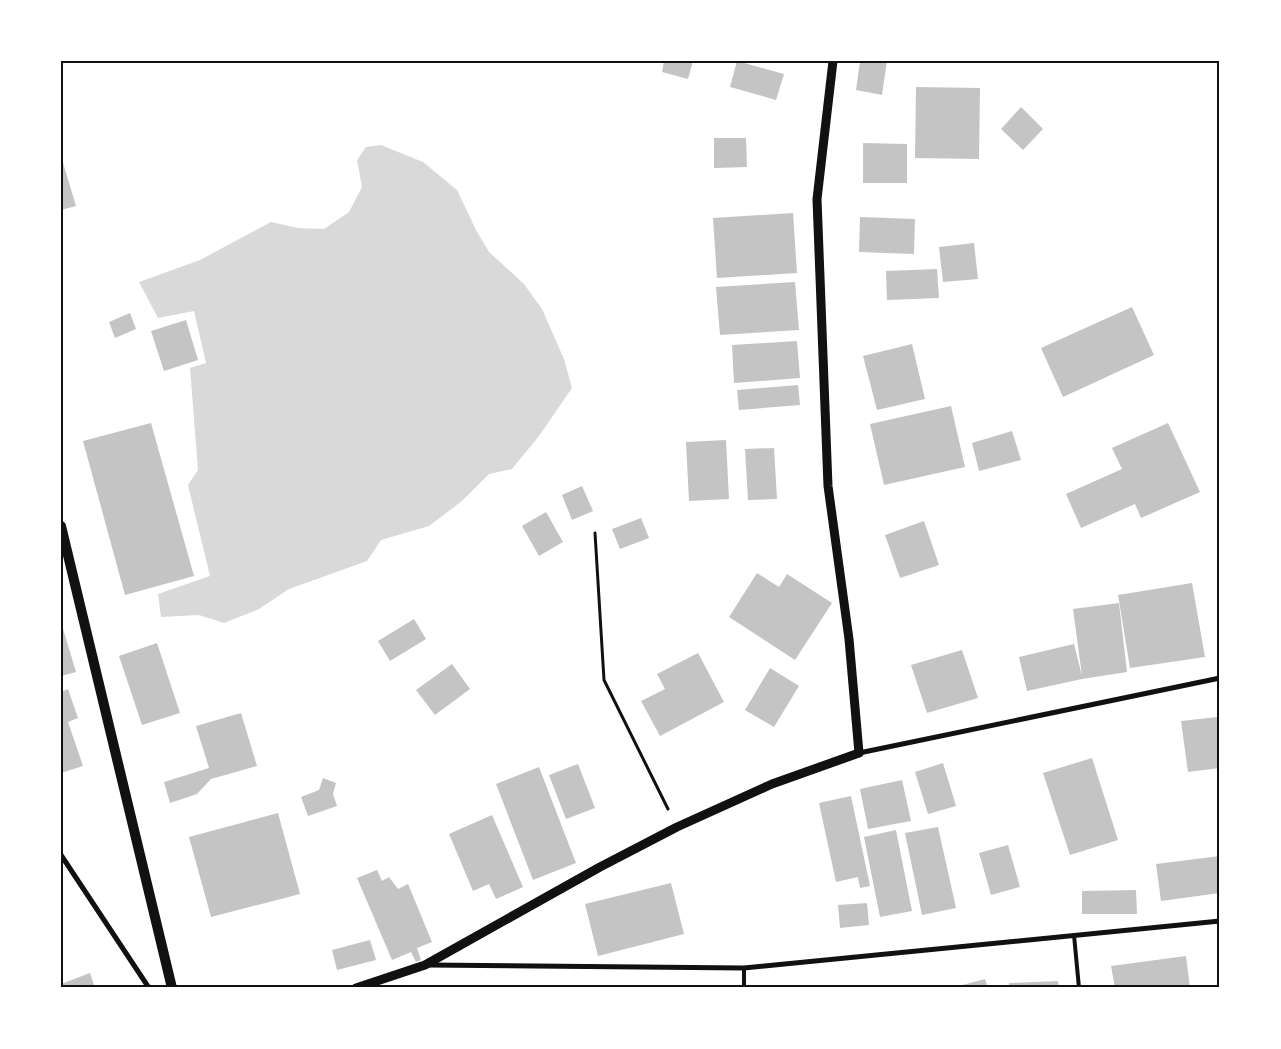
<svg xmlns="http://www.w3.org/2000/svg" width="1281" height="1049" viewBox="0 0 1281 1049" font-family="'DM Sans',sans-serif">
<rect width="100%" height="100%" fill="#fff"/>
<path fill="#d9d9d9" d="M 381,145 L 423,162 L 457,190 L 476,230 L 489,252 L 524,284 L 542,309 L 564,359 L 572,388 L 539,436 L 512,469 L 489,474 L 462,501 L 429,526 L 381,540 L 367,561 L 289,589 L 259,609 L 224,623 L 199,615 L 161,617 L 158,594 L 210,576 L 188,485 L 198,470 L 190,368 L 206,363 L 194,311 L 158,318 L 139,282 L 200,260 L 271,222 L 298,228 L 324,229 L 349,212 L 362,187 L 357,160 L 366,147 Z"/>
<g fill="#c4c4c4">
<path d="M 664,61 L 693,61 L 688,79 L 662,72 Z"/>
<path d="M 737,61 L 784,74 L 776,100 L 730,87 Z"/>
<path d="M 860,61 L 887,61 L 882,95 L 856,90 Z"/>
<path d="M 916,87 L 980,88 L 979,159 L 915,158 Z"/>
<path d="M 1021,107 L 1043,129 L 1023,150 L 1001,129 Z"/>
<path d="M 714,138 L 746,138 L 747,167 L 714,168 Z"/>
<path d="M 863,143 L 907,144 L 907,183 L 863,183 Z"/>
<path d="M 61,156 L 76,206 L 61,210 Z"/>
<path d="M 793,213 L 797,273 L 717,278 L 713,218 Z"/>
<path d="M 860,217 L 915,219 L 914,254 L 859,252 Z"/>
<path d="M 974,243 L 978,279 L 943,282 L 939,247 Z"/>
<path d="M 937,269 L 939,298 L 887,300 L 886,271 Z"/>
<path d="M 795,282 L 799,330 L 720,335 L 716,287 Z"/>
<path d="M 1132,307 L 1154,355 L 1063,397 L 1041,348 Z"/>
<path d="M 130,313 L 136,329 L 115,338 L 109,322 Z"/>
<path d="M 186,320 L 198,360 L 164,371 L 151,331 Z"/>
<path d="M 797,341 L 800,378 L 734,383 L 732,345 Z"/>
<path d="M 912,344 L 925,399 L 877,410 L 863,356 Z"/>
<path d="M 798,385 L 800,405 L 739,410 L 737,390 Z"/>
<path d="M 951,406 L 965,467 L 884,485 L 870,424 Z"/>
<path d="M 151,423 L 194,576 L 125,595 L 83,441 Z"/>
<path d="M 1168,423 L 1200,492 L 1141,518 L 1135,504 L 1081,528 L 1066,494 L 1122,469 L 1112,448 Z"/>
<path d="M 1012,431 L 1021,460 L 979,471 L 972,443 Z"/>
<path d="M 726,440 L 729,499 L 689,501 L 686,442 Z"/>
<path d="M 774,448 L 777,499 L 748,500 L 745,449 Z"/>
<path d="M 582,486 L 593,511 L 572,520 L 562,495 Z"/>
<path d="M 546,512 L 563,542 L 539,556 L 522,526 Z"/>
<path d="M 641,518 L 649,538 L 620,549 L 612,529 Z"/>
<path d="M 924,521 L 939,565 L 900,578 L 885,535 Z"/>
<path d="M 757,573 L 779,587 L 787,574 L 832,603 L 795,660 L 729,617 Z"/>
<path d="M 1192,583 L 1205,657 L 1130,668 L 1118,595 Z"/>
<path d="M 1119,603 L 1127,672 L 1082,679 L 1027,691 L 1019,657 L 1074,644 L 1082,676 L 1073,609 Z"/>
<path d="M 414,619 L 426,639 L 390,661 L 378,641 Z"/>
<path d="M 61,622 L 76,672 L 61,676 Z"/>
<path d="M 157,643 L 180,713 L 142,725 L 119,656 Z"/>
<path d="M 962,650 L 978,698 L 927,713 L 911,665 Z"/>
<path d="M 698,653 L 724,702 L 660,736 L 641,701 L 665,689 L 657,674 Z"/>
<path d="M 452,664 L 470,689 L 435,715 L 416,690 Z"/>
<path d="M 770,668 L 799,686 L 774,727 L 745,710 Z"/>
<path d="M 68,689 L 78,718 L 68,722 L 83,766 L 61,773 L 61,692 Z"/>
<path d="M 241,713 L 257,766 L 211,779 L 197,794 L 170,803 L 164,782 L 209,768 L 196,726 Z"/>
<path d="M 1217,717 L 1220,735 L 1220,768 L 1188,772 L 1181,721 Z"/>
<path d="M 1092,758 L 1118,840 L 1070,855 L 1043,773 Z"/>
<path d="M 943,763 L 956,806 L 928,814 L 915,772 Z"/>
<path d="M 578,764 L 595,808 L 566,819 L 549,775 Z"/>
<path d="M 539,767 L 576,863 L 533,880 L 496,784 Z"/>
<path d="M 323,778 L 336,783 L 333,794 L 337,806 L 308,816 L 301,797 L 319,790 Z"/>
<path d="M 902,780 L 911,821 L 868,829 L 860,789 Z"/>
<path d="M 851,796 L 870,886 L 860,888 L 858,877 L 836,882 L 819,803 Z"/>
<path d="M 278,813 L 300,894 L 211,917 L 189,837 Z"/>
<path d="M 492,815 L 523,887 L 496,899 L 489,884 L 473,891 L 449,834 Z"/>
<path d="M 938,827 L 956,908 L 922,915 L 905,833 Z"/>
<path d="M 896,830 L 912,911 L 880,917 L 864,837 Z"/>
<path d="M 1008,845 L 1020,887 L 991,895 L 979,853 Z"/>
<path d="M 1220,856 L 1220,893 L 1161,901 L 1156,864 Z"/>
<path d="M 377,870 L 382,881 L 389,877 L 398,889 L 408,884 L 432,942 L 417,948 L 421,960 L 416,962 L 411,952 L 392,960 L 357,878 Z"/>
<path d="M 671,883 L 684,934 L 598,956 L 585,904 Z"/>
<path d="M 1136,890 L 1137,914 L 1082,914 L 1082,891 Z"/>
<path d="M 867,903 L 869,925 L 840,928 L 838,905 Z"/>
<path d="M 370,940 L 376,960 L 337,970 L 332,950 Z"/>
<path d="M 1186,956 L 1190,988 L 1115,988 L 1111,966 Z"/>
<path d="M 90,973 L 95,988 L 61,988 L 61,984 Z"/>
<path d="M 985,979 L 988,988 L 955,988 L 955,987 Z"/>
<path d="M 1058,981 L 1059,988 L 1009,988 L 1009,983 Z"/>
<path d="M 893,985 L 893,988 L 860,988 L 860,986 Z"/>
</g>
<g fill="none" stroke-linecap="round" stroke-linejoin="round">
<path stroke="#111" stroke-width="3" d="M 595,533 L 604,680 L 668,809"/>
<g stroke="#111" stroke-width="4">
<path d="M 1074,935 L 1079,988"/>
<path d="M 744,968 L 744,988"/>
</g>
<g stroke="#111" stroke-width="5">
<path d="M 859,753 L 1220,678"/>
<path d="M 61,855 L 149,988"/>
<path d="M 428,965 L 744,968 L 1220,921"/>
</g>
<path stroke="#111" stroke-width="9" d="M 356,988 L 425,965 L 600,867 L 677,827 L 772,784 L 859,753 L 849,639 L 828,486 L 817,199 L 833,61"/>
<path stroke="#111" stroke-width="10" d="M 61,526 L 172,988"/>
</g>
<rect width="1281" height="1049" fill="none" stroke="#ffffff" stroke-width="125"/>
<rect x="62" y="62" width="1156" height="924" fill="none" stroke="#111" stroke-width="2"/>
</svg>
